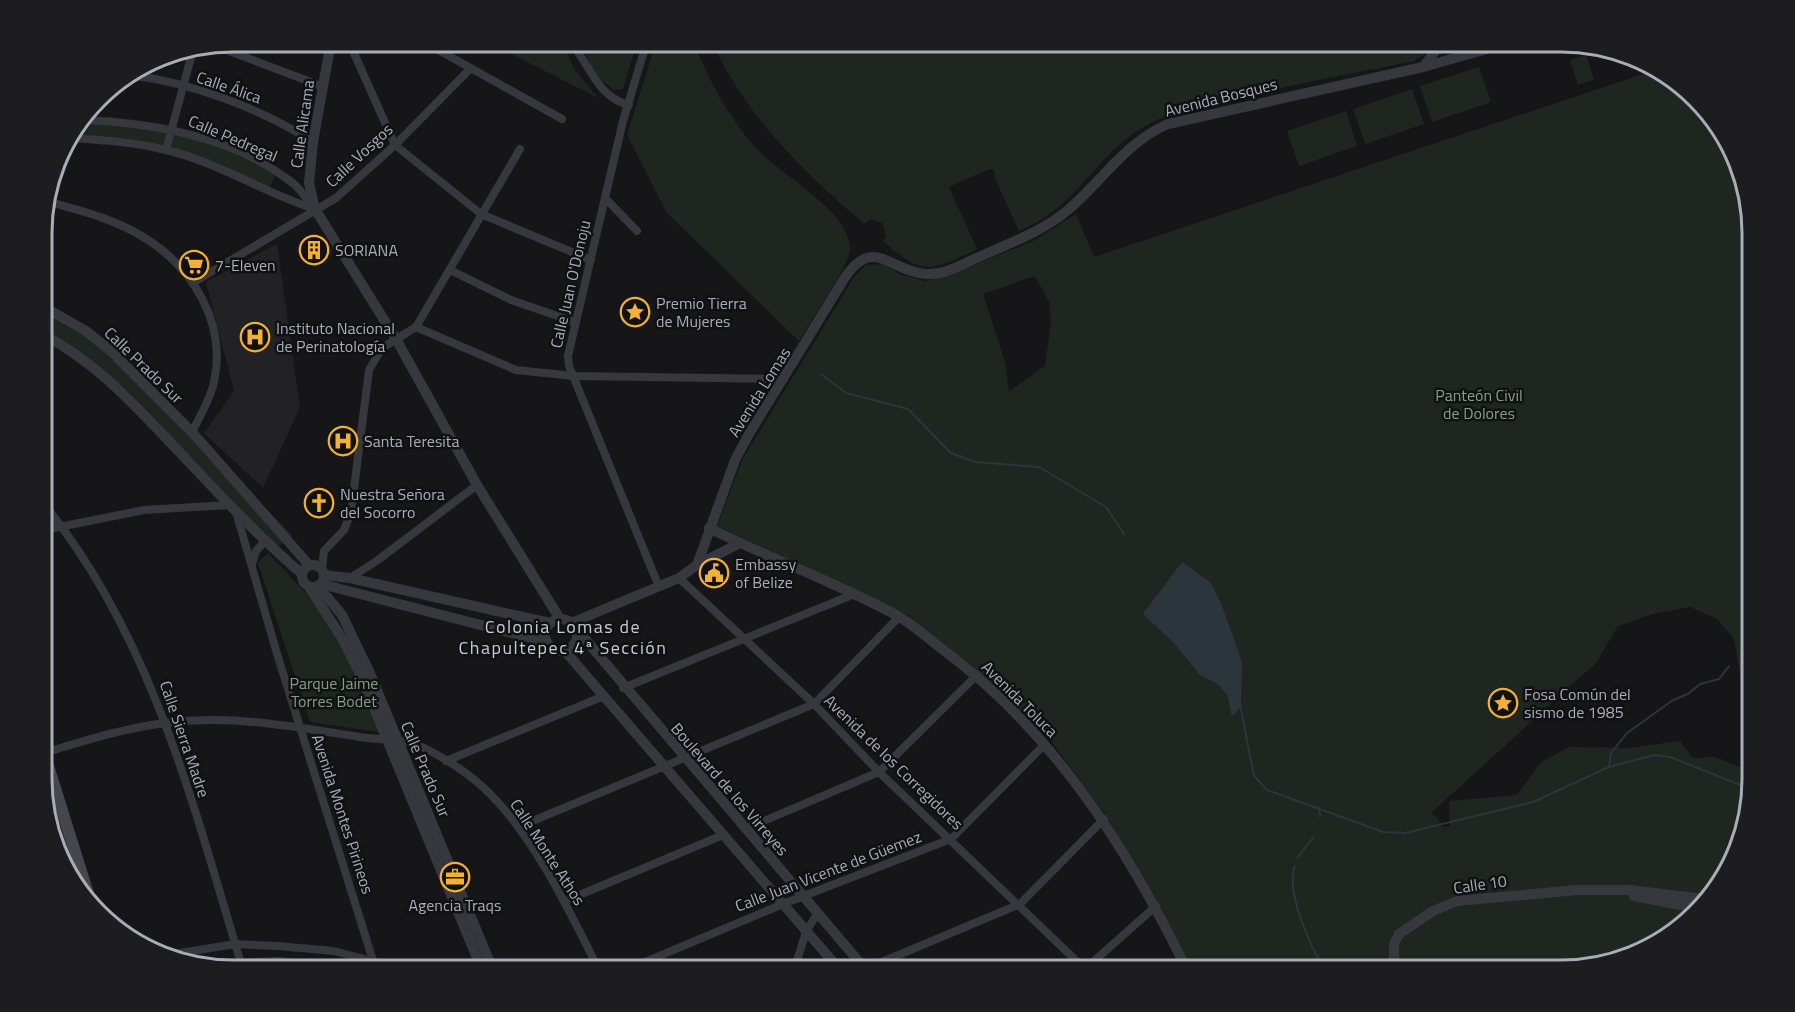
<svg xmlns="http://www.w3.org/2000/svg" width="1795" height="1012" viewBox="0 0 1795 1012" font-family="'Titillium Web',sans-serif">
<rect width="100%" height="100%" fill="#161618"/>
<path fill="#222225" d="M 277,244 L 300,407 L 263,488 L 204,433 L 234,391 L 206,282 Z"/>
<g fill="#1e261f" fill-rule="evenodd">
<path d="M 488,42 L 558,42 L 567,52 L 574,69 L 598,98 Z"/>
<path d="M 578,42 L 637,42 L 623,89 L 614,90 L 594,74 L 584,48 Z"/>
<path d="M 656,42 L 694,42 C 707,78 728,115 753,145 C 777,173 851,211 850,249 C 850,265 809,324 799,341 L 667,213 L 627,135 Z"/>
<path d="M 712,42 L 1432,42 L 1424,55 L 1414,61 C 1355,73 1295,84 1235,98 C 1201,106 1171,110 1140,129 C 1093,159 1077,207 1019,231 L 994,176 L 996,175 L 993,169 L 988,170 L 949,187 L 977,249 C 931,271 923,277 883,241 L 886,236 L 882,223 L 871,219 L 864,224 C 803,171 746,117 712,42 Z"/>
<path d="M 1586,55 L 1594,80 L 1578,85 L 1570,60 Z"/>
<path d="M 1479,67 L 1491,102 L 1432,122 L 1420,86 Z"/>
<path d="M 1658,69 L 1721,128 L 1753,221 L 1753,711 L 1743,689 L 1734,639 L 1717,619 L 1690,607 L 1653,614 L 1618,626 L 1596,663 L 1431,813 L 1438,818 L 1442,827 L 1450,826 L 1449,801 L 1517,795 L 1541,762 L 1569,747 L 1630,748 L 1680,741 L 1693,758 L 1715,757 L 1753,772 L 1753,790 L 1727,874 L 1667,938 L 1573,970 L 1192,970 L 1106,816 L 1042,728 L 907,615 L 717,526 L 742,460 L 854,277 L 866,265 L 885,264 L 901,275 L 926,281 L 952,274 L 1033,241 L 1076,214 L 1094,257 ZM 1035,276 L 1049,302 L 1051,322 L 1045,366 L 1009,391 L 1005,362 L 983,294 Z"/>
<path d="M 1412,89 L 1424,124 L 1365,144 L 1353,109 Z"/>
<path d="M 1346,111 L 1357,146 L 1299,166 L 1287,131 Z"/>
<path d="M 83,121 L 165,130 L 215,144 L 276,174 L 268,190 L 188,156 L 71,137 Z"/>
<path d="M 44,309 L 96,338 L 292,535 L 277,547 L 111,383 L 44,340 Z"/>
<path d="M 268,553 L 305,592 L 342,638 L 385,733 L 310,722 L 258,563 Z"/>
</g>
<path fill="#2c353c" d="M 1182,562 L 1211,583 L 1221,603 L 1242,662 L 1241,706 L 1234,715 L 1231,714 L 1228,696 L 1219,685 L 1200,675 L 1173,642 L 1143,614 Z"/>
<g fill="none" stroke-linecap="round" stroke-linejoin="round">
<g stroke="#2c353c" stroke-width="2">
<path d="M 821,374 L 846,393 L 908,409 L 951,453 L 975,462 L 1039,467 L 1106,507 L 1124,534"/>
<path d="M 1240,704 L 1254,776 L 1267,790 L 1383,832 L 1405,833 L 1533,802 L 1609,767 L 1654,755 L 1670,757 L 1753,790"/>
<path d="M 1609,767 L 1611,753 L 1627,733 L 1673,700 L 1688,694 L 1700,684 L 1719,679 L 1729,666"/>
<path d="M 1319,808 L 1320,816"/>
<path d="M 1297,858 L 1313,838"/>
<path d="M 1295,866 C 1285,892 1311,948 1325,970"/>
</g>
<g stroke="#37383d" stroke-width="8">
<path d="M 311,42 L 330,48"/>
<path d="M 349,42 L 395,145 L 481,214 L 591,260"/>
<path d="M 424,42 L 562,119"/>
<path d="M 570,42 C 590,63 595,96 629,105"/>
<path d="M 216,46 L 321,86"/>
<path d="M 645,48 L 623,121 L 568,356 L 569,366 L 659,587"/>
<path d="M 130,75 C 193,83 260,108 313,142"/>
<path d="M 84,120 C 156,123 235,137 294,184 C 302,191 308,201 314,209"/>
<path d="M 70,138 C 102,140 134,142 166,150 C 218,162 264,193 315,209"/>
<path d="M 166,150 L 193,50"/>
<path d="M 606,199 L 637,231"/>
<path d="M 46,201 C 79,210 115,219 145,238 C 193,268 227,323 214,382 C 210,400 200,416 192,432"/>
<path d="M 450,270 L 511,300 L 575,322"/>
<path d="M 194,282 L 336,198 L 395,145 L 470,69"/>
<path d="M 416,327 L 516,370 L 574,376 L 784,379"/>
<path d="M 44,504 C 153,638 194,808 243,970"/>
<path d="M 236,512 L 278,657 L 376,970"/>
<path d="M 44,530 L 144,510 L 230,505"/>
<path d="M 252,564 L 256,551 L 264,542"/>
<path d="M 322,568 L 324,551 L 344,530 L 351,512 L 369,370 L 382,348 L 416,327 L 520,149"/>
<path d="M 350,578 L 378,560 L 477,485"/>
<path d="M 679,578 L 814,704 L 879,772 L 1086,970"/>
<path d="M 623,688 L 852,595"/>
<path d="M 44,753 C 84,741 124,728 166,723 C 231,714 297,727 360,737 C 380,740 403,739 422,747 C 445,758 468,773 486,790 C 533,834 570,912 599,970"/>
<path d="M 446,761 L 604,696"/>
<path d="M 518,827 L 814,704 L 899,617"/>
<path d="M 745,829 L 879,772 L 977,675"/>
<path d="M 565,901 L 723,835"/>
<path d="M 174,954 L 235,944 L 278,946 L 334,951 L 406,970"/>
<path d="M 210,964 L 279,961 L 344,970"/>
<path d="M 865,969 L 1020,904 L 1104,819"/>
<path d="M 626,970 L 783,904 L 951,839 L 1045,744"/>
<path d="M 794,970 L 806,932 L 817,914"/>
<path d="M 1084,970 L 1156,906"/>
</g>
<g stroke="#37383d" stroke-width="10">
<path d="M 331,42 L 313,142 L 309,183 L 315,209 L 396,339 L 477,485 L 560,619"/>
<path d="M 1424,66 L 1442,42"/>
<path d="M 44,307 L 86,331 L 112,352 L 192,432 L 309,565"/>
<path d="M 44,335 C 93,361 128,398 166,438 C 210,484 253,532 302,574"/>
<path d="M 709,528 C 771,559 838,583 898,616 C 913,625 928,638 942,649 C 1053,731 1127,847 1187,970"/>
<circle cx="313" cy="576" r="11"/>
<path d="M 697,565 L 735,460 L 749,434 L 844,279 C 873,234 890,272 927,274 C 942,275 957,267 970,261 C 1004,245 1039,234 1068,210 C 1101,182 1127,141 1168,124 L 1423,67 L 1512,42"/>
<path d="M 324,575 L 350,578 L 550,623"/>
<path d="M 321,584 L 547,642"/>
<path d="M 318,586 L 342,615 L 369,671 L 493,970"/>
<path d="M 309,587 L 342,638 L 360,674 L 482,970"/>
<circle cx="561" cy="635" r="16"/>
<path d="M 571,623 L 679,578 L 697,565 L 740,543"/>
<path d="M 574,626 L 866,970"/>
<path d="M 564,650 L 840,970"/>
<path d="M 1634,896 L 1695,908"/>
<path d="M 1394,970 L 1394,944 L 1399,934 L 1433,911 L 1457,901 L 1577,890 L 1630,890 L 1704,899"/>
</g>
<path stroke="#45474d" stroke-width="12" d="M 44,753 L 90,900"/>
</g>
<defs>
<g id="building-ring" transform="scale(1.5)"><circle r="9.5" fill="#111113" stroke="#f2b134" stroke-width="1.5"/><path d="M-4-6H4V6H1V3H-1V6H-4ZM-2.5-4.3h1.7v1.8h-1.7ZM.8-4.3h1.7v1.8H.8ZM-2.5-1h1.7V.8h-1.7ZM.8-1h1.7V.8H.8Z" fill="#f2b134"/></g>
<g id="supermarket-ring" transform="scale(1.5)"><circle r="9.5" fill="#111113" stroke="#f2b134" stroke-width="1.5"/><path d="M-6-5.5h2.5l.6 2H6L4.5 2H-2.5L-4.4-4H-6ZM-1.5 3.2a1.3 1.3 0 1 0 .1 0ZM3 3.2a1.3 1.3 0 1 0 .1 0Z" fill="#f2b134"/></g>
<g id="sight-ring" transform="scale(1.5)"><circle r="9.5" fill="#111113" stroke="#f2b134" stroke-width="1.5"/><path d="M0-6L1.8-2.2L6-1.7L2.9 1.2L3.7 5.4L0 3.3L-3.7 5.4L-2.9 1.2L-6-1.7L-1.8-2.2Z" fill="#f2b134"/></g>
<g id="hospital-ring" transform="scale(1.5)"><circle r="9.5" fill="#111113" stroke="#f2b134" stroke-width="1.5"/><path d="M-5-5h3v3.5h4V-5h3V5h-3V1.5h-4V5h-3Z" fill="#f2b134"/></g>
<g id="church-ring" transform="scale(1.5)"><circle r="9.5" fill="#111113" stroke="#f2b134" stroke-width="1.5"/><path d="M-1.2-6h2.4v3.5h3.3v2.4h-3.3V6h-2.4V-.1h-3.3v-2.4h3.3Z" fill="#f2b134"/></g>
<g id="civic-ring" transform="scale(1.5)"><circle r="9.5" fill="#111113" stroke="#f2b134" stroke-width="1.5"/><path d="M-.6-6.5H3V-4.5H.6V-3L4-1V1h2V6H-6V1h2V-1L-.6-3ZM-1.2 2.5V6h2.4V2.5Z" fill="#f2b134"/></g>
<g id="office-ring" transform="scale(1.5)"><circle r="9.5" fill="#111113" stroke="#f2b134" stroke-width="1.5"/><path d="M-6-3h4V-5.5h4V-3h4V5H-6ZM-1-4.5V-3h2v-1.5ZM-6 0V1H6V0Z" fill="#f2b134"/></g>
</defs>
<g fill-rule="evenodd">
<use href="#building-ring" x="314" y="250"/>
<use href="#supermarket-ring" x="194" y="265"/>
<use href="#sight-ring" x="635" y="312"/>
<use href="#hospital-ring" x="255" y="337"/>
<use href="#hospital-ring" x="343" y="441"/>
<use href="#church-ring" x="319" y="503"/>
<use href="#civic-ring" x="714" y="573"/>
<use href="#sight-ring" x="1503" y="703"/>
<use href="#office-ring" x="455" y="877"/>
</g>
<g text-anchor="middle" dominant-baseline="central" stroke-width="5" stroke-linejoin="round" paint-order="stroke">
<g font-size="16" fill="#a8adb8" stroke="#111113">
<text transform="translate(229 87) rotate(19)">Calle Álica</text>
<text transform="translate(1221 97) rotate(-14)">Avenida Bosques</text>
<text transform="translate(302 124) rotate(-82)">Calle Alicama</text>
<text transform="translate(233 138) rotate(23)">Calle Pedregal</text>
<text transform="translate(359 155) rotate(-43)">Calle Vosgos</text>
<text transform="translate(570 284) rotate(-77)">Calle Juan O'Donoju</text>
<text transform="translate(144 365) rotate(44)">Calle Prado Sur</text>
<text transform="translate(759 392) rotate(-58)">Avenida Lomas</text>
<text transform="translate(1020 699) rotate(45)">Avenida Toluca</text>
<text transform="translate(185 739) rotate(71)">Calle Sierra Madre</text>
<text transform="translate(894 762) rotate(44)">Avenida de los Corregidores</text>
<text transform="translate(426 769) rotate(67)">Calle Prado Sur</text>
<text transform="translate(730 789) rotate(49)">Boulevard de los Virreyes</text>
<text transform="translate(343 814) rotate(72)">Avenida Montes Pirineos</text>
<text transform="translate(548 852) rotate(57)">Calle Monte Athos</text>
<text transform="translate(828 871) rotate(-21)">Calle Juan Vicente de Güemez</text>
<text transform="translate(1480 884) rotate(-8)">Calle 10</text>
</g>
<g font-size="16" fill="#a8adb8" stroke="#111113" text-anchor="start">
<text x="335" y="250">SORIANA</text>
<text x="215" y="265">7-Eleven</text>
<text x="656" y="303">Premio Tierra<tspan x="656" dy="18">de Mujeres</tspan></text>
<text x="276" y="328">Instituto Nacional<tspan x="276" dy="18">de Perinatología</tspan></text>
<text x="364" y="441">Santa Teresita</text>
<text x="340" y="494">Nuestra Señora<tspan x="340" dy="18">del Socorro</tspan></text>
<text x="735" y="564">Embassy<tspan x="735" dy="18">of Belize</tspan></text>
<text x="1524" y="694">Fosa Común del<tspan x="1524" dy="18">sismo de 1985</tspan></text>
<text x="455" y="905" text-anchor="middle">Agencia Traqs</text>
</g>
<g font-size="16" fill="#7fa381" stroke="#111113">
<text x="1479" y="395">Panteón Civil<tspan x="1479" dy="18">de Dolores</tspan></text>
<text x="334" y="683">Parque Jaime<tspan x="334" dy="18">Torres Bodet</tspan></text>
</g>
<g font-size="18" letter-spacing="1.5" fill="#c9ccd4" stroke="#111113">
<text x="563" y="626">Colonia Lomas de<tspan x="563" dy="21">Chapultepec 4ª Sección</tspan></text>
</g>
</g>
<path d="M0 0H1795V1012H0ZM233 52H1561A181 181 0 0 1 1742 233V779A181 181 0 0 1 1561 960H233A181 181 0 0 1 52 779V233A181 181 0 0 1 233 52Z" fill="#1d1d20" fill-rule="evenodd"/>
<path fill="none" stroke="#a8adb8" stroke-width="3" d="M233 52H1561A181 181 0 0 1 1742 233V779A181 181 0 0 1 1561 960H233A181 181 0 0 1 52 779V233A181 181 0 0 1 233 52Z"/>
</svg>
